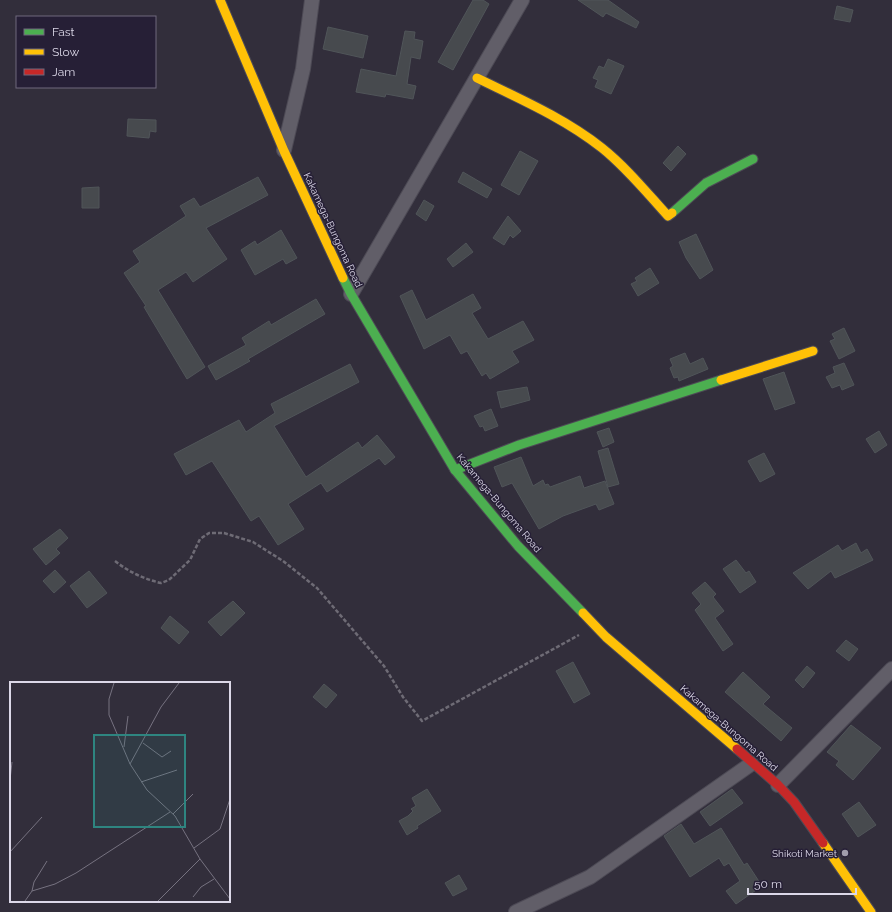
<svg xmlns="http://www.w3.org/2000/svg" width="892" height="912" viewBox="0 0 892 912" font-family="Raleway,sans-serif">
<rect width="100%" height="100%" fill="#322e3b"/>
<g fill="#474a4e" stroke="#505559">
<path d="M 473,0 L 483,0 L 489,4 L 453,70 L 438,62 Z"/>
<path d="M 578,0 L 608,0 L 639,22 L 636,28 L 606,13 L 603,17 Z"/>
<path d="M 837,6 L 853,10 L 850,22 L 834,19 Z"/>
<path d="M 328,27 L 368,36 L 363,58 L 323,49 Z"/>
<path d="M 405,31 L 415,32 L 414,39 L 423,41 L 420,59 L 411,57 L 407,84 L 416,86 L 413,99 L 386,94 L 385,97 L 356,92 L 361,69 L 396,76 Z"/>
<path d="M 608,59 L 624,66 L 611,94 L 595,87 L 598,80 L 593,78 L 599,66 L 604,68 Z"/>
<path d="M 128,119 L 156,120 L 156,132 L 150,131 L 149,138 L 127,136 Z"/>
<path d="M 678,146 L 686,154 L 671,171 L 663,163 Z"/>
<path d="M 520,151 L 538,161 L 519,195 L 501,185 Z"/>
<path d="M 463,172 L 492,189 L 487,198 L 458,182 Z"/>
<path d="M 258,177 L 268,195 L 206,228 L 227,259 L 193,282 L 186,272 L 158,290 L 205,367 L 187,379 L 144,307 L 146,306 L 124,273 L 140,262 L 133,251 L 186,216 L 180,206 L 194,198 L 200,207 Z"/>
<path d="M 99,187 L 99,208 L 82,208 L 82,188 Z"/>
<path d="M 424,200 L 434,206 L 426,221 L 416,214 Z"/>
<path d="M 508,216 L 521,231 L 513,238 L 510,235 L 504,245 L 493,238 Z"/>
<path d="M 281,230 L 297,258 L 286,264 L 283,259 L 255,275 L 241,250 L 255,241 L 257,245 Z"/>
<path d="M 696,234 L 713,270 L 700,279 L 686,258 L 679,242 Z"/>
<path d="M 466,243 L 473,252 L 453,267 L 447,259 Z"/>
<path d="M 650,268 L 659,283 L 638,296 L 631,284 L 637,281 L 635,278 Z"/>
<path d="M 412,290 L 426,320 L 473,294 L 481,308 L 472,313 L 488,339 L 523,321 L 534,340 L 512,351 L 519,362 L 490,379 L 486,373 L 482,376 L 467,351 L 461,354 L 450,335 L 424,349 L 400,296 Z"/>
<path d="M 316,299 L 325,314 L 248,359 L 250,361 L 216,380 L 208,366 L 246,345 L 242,338 L 269,321 L 271,325 Z"/>
<path d="M 844,328 L 855,351 L 839,359 L 830,341 L 835,339 L 832,334 Z"/>
<path d="M 685,353 L 690,364 L 703,358 L 708,369 L 679,381 L 678,377 L 674,378 L 670,368 L 673,366 L 670,359 Z"/>
<path d="M 844,363 L 854,385 L 842,390 L 840,385 L 832,388 L 826,377 L 835,373 L 833,367 Z"/>
<path d="M 350,364 L 359,382 L 274,426 L 306,477 L 358,442 L 362,448 L 377,435 L 395,457 L 385,465 L 379,458 L 327,492 L 321,483 L 288,504 L 304,529 L 278,545 L 259,516 L 251,521 L 212,461 L 186,475 L 174,454 L 239,420 L 246,432 L 275,413 L 271,404 Z"/>
<path d="M 784,372 L 795,403 L 775,410 L 763,379 Z"/>
<path d="M 527,387 L 530,400 L 501,408 L 497,392 Z"/>
<path d="M 491,409 L 498,426 L 485,431 L 483,426 L 480,427 L 474,416 Z"/>
<path d="M 609,428 L 614,442 L 603,447 L 597,432 Z"/>
<path d="M 879,431 L 887,445 L 875,453 L 866,439 Z"/>
<path d="M 608,448 L 619,484 L 608,487 L 598,451 Z"/>
<path d="M 764,453 L 775,474 L 760,482 L 748,461 Z"/>
<path d="M 521,457 L 533,486 L 543,480 L 545,485 L 548,484 L 550,487 L 580,476 L 584,488 L 605,481 L 614,504 L 599,510 L 596,504 L 563,516 L 539,529 L 512,483 L 502,487 L 494,467 Z"/>
<path d="M 60,529 L 68,538 L 56,549 L 60,553 L 46,565 L 33,549 Z"/>
<path d="M 856,543 L 861,553 L 867,549 L 873,560 L 835,578 L 831,571 L 808,589 L 793,573 L 838,545 L 842,551 Z"/>
<path d="M 736,560 L 746,573 L 749,571 L 756,582 L 740,593 L 723,569 Z"/>
<path d="M 55,570 L 66,582 L 54,593 L 43,581 Z"/>
<path d="M 89,571 L 107,593 L 87,608 L 70,586 Z"/>
<path d="M 705,582 L 716,594 L 713,597 L 724,611 L 715,618 L 733,644 L 723,651 L 695,610 L 701,604 L 692,593 Z"/>
<path d="M 233,601 L 245,613 L 221,636 L 208,622 Z"/>
<path d="M 170,616 L 189,632 L 179,644 L 161,628 Z"/>
<path d="M 846,640 L 858,649 L 849,661 L 836,651 Z"/>
<path d="M 573,662 L 590,694 L 574,703 L 556,671 Z"/>
<path d="M 807,666 L 815,673 L 803,688 L 795,680 Z"/>
<path d="M 743,672 L 770,697 L 763,704 L 792,728 L 781,741 L 725,692 Z"/>
<path d="M 324,684 L 337,695 L 326,708 L 313,697 Z"/>
<path d="M 851,725 L 881,748 L 853,780 L 836,765 L 839,761 L 827,752 Z"/>
<path d="M 427,789 L 441,811 L 417,826 L 418,828 L 407,835 L 399,821 L 408,816 L 413,811 L 411,809 L 416,806 L 412,798 Z"/>
<path d="M 732,789 L 743,803 L 710,826 L 700,812 Z"/>
<path d="M 859,802 L 876,825 L 858,837 L 842,814 Z"/>
<path d="M 681,824 L 694,844 L 721,828 L 744,865 L 747,863 L 762,886 L 736,904 L 726,891 L 740,881 L 729,863 L 724,866 L 719,858 L 690,877 L 664,836 Z"/>
<path d="M 459,875 L 467,889 L 453,896 L 445,883 Z"/>
</g>
<g fill="none" stroke-linecap="round" stroke-linejoin="round">
<g stroke="#4d4a55" stroke-width="16">
<g id="street">
<path d="M 284,150 L 303,69 L 312,0"/>
<path d="M 351,294 L 522,0"/>
<path d="M 778,785 L 892,669"/>
<path d="M 516,912 L 590,877 L 751,764"/>
</g>
</g>
<g stroke="#4d4a55" stroke-width="11">
<g id="fast">
<path d="M 672,213 L 706,183 L 753,159"/>
<path d="M 343,278 L 351,294 L 455,470 L 518,546 L 583,613"/>
<path d="M 455,470 L 519,445 L 721,380"/>
</g>
</g>
<g stroke="#4d4a55" stroke-width="11">
<g id="slow">
<path d="M 220,0 L 284,151 L 343,278"/>
<path d="M 477,78 C 520,99 564,118 602,148 C 627,168 647,193 668,216 L 672,213"/>
<path d="M 721,380 L 813,351"/>
<path d="M 583,613 L 606,637 L 737,749"/>
<path d="M 823,843 L 871,912"/>
</g>
</g>
<g stroke="#4d4a55" stroke-width="11">
<path id="jam" d="M 737,749 L 778,785 L 794,802 L 823,843"/>
</g>
<path stroke="#6e6b75" stroke-width="2.5" stroke-dasharray="4 2" stroke-linecap="butt" d="M 115,561 C 129,572 144,579 161,583 L 169,580 L 190,560 L 200,539 L 209,533 L 224,533 L 253,542 L 283,561 L 317,588 L 384,666 L 403,697 L 422,721 L 579,635"/>
<use href="#street" stroke="#615e68" stroke-width="14"/>
<use href="#fast" stroke="#4caf50" stroke-width="9"/>
<use href="#slow" stroke="#ffc107" stroke-width="9"/>
<use href="#jam" stroke="#c62828" stroke-width="9"/>
</g>
<circle fill="#a09cab" stroke="#261f36" stroke-width="1.5" cx="845" cy="853" r="4"/>
<g text-anchor="middle" dominant-baseline="central" stroke-width="3" stroke-linejoin="round" paint-order="stroke">
<g font-size="10" fill="#dcd8e8" stroke="#261f36">
<text transform="translate(333 230) rotate(65)">Kakamega-Bungoma Road</text>
<text transform="translate(499 503) rotate(50)">Kakamega-Bungoma Road</text>
<text transform="translate(729 728) rotate(41)">Kakamega-Bungoma Road</text>
</g>
<g font-size="10" fill="#dcd8e8" stroke="#261f36" text-anchor="end">
<text x="837" y="853">Shikoti Market</text>
</g>
</g>
<g transform="translate(10 682)">
<rect width="220" height="220" fill="#322e3b"/>
<path fill="none" stroke="#767280" stroke-width="1" d="M 104,1 L 99,17 L 99,33 L 120,82 L 137,108 L 165,134 L 190,177 L 220,217M 133,61 L 152,75 L 161,69M 114,65 L 118,34M 120,82 L 151,25 L 169,1M 0,98 L 2,80M 131,100 L 167,88M 163,132 L 183,112M 184,166 L 210,147 L 220,117M 0,170 L 32,135M 22,209 L 24,200 L 37,179M 183,215 L 191,205 L 204,197M 15,219 L 22,209 L 45,202 L 66,191 L 160,130M 148,219 L 190,177"/>
<path fill="#2e8580" fill-opacity="0.15" stroke="#2e8580" stroke-width="2" d="M 84,53 L 175,53 L 175,145 L 84,145 Z"/>
<rect width="220" height="220" fill="none" stroke="#dcd8e8" stroke-width="2"/>
</g>
<rect x="16" y="16" width="140" height="72" fill="#261f36" stroke="#6f697d"/>
<rect x="24" y="29" width="20" height="6" fill="#4caf50" stroke="#6f697d"/>
<text x="52" y="36" font-size="12" fill="#dcd8e8">Fast</text>
<rect x="24" y="49" width="20" height="6" fill="#ffc107" stroke="#6f697d"/>
<text x="52" y="56" font-size="12" fill="#dcd8e8">Slow</text>
<rect x="24" y="69" width="20" height="6" fill="#c62828" stroke="#6f697d"/>
<text x="52" y="76" font-size="12" fill="#dcd8e8">Jam</text>
<path d="M748 888v6h108v-6" fill="none" stroke="#dcd8e8" stroke-width="2"/>
<text x="754" y="888" font-size="12" fill="#dcd8e8" stroke="#261f36" stroke-width="3" paint-order="stroke">50 m</text>
</svg>
